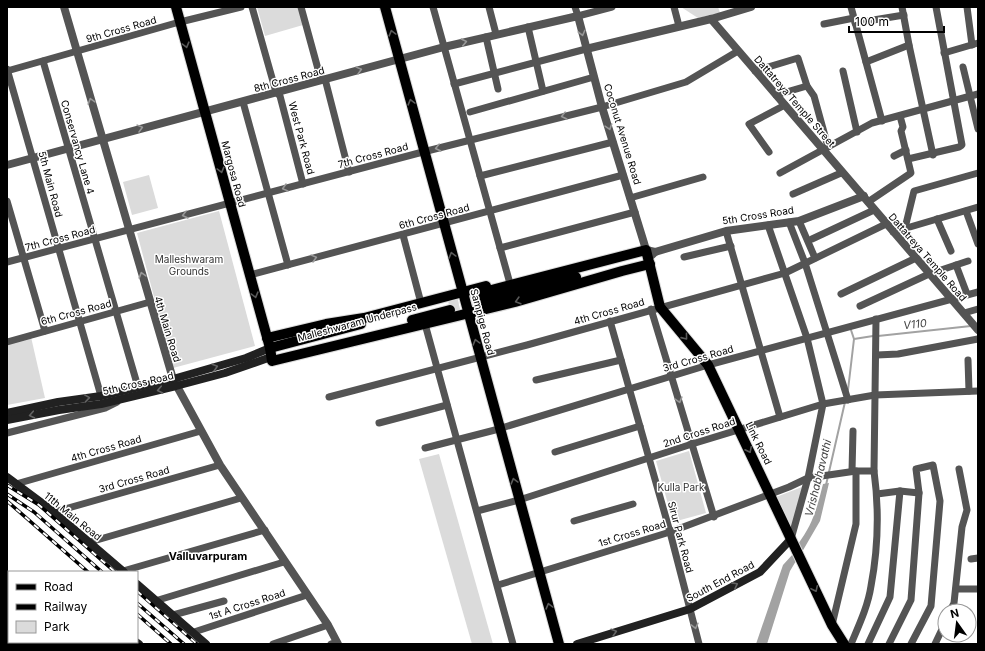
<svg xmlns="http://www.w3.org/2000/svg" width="985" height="651" viewBox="0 0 985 651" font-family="Inter,sans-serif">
<rect width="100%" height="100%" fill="#fff"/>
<g fill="#dbdbdb">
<path d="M 257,7 L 299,7 L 303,25 L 265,36 Z"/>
<path d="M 681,7 L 718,7 L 720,13 L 698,18 Z"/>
<path d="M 149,175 L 158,208 L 132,215 L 123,182 Z"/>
<path d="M 219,211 L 255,346 L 173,368 L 137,233 Z"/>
<path d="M 31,337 L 45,398 L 7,405 L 7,344 Z"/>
<path d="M 689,451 L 706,513 L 673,522 L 656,461 Z"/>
<path d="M 439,454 L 493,644 L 472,644 L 419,459 Z"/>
<path d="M 802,487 L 792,530 L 776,497 Z"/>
</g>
<g fill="#a2a2a2">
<path d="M 829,483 L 820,521 L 802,552 L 798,544 C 813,524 817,508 823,484 Z"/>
<path d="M 793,554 L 796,561 L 790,571 L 767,644 L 756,644 L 783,565 Z"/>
</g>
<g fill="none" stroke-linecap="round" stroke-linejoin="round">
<g stroke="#a2a2a2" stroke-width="2">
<path d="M 878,336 L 971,326"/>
<path d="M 854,339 L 873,336"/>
<path d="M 848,390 L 854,339 L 851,330"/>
<path d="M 826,485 L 845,402"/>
</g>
<g stroke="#d9d9d9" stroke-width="10" stroke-dasharray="10 5" stroke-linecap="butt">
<path d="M 448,301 L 480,293"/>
<path d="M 450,310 L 481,302"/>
</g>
<g stroke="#dbdbdb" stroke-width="12">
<g id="primary">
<path d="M 176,7 L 270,348 L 272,361 L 515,302 L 622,271 L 650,264"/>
<path d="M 385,7 L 559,644"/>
<path d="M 480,293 L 646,250 L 660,307 L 708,365 L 832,625 L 844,644"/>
<path d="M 481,302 L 576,277"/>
<path d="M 412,320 L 450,310"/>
<path d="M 267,338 L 326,324 L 364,318 L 486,286"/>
<path d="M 270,348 L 361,324"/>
</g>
</g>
<g stroke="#545454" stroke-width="7">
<path d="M 252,7 L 276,92 L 280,96 L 303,184"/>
<path d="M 301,7 L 321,80"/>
<path d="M 433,7 L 509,280"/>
<path d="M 489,7 L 496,34"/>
<path d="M 575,7 L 578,16 L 612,7"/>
<path d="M 674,7 L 679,26"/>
<path d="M 851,7 L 882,121"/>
<path d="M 902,7 L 909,45 L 933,155"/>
<path d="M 967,7 L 972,45"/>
<path d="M 855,23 L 904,15"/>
<path d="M 824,24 L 854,18"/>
<path d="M 528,27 L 543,91"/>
<path d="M 486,37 L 498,89"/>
<path d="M 944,53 L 978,43"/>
<path d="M 43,61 L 138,387"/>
<path d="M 866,62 L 909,45"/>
<path d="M 963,67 L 978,129"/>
<path d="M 7,69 L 101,396"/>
<path d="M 7,71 L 176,23 L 241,7"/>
<path d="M 755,71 L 798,58 L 807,86 L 814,96 L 828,147"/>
<path d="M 843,71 L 857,132"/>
<path d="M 325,79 L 349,172"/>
<path d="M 454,84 L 586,49"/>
<path d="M 776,95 L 807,86"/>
<path d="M 243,102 L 288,265"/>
<path d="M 470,112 L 594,77"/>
<path d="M 769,152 L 749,124 L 785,105"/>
<path d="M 894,156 L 906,150"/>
<path d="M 908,159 L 959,147 L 962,145 L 936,7"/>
<path d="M 780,173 L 872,123 L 978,94"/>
<path d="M 480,176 L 613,142"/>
<path d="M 793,194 L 841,173"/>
<path d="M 630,198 L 703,177"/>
<path d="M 7,201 L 45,331"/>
<path d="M 868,202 L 911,173 L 901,131 L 903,127 L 900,116"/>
<path d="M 966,211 L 978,244"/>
<path d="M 937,219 L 951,251"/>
<path d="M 799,221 L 815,258"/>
<path d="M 789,222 L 805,263 L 848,400"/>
<path d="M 768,225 L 807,338 L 823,404 L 808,478 L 791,539"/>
<path d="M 905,228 L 914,191 L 978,173"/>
<path d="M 726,231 L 780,417"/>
<path d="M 893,232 L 978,207"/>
<path d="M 403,235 L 421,303"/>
<path d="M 812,239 L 874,210"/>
<path d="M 500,248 L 635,212"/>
<path d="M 684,257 L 731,246"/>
<path d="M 7,262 L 419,153 L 602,107 L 686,82 L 738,51"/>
<path d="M 956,265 L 967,294"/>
<path d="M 250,275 L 623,175"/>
<path d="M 841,294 L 916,258"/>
<path d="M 860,306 L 929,274 L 968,261"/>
<path d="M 651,309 L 714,517"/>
<path d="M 964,313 L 978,309"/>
<path d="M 610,321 L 670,532 L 699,644"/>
<path d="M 425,324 L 513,644"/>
<path d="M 7,342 L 150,302"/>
<path d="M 877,355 L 898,354 L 978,339"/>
<path d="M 968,360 L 969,391"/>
<path d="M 536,380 L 621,360"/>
<path d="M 329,397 L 527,345 L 785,273 L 886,224"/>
<path d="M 379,423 L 447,405"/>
<path d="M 7,433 L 105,408 L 117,402"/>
<path d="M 425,448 L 495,430 L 708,365 L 978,292"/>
<path d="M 555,452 L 640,426"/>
<path d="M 852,471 L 853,431"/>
<path d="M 16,484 L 201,431"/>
<path d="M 877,494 L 900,491 L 919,493"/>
<path d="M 477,511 L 519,500 L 692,444 L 823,404 L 875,395 L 978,391"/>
<path d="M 54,512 L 220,465"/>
<path d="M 574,521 L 633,504"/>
<path d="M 90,542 L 241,498"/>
<path d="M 971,559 L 978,558"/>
<path d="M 123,571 L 265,530"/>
<path d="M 498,585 L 670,532 L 789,487 L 808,478 L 856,471 L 874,471 L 876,319"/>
<path d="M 956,589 L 978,589"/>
<path d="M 155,601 L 284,562"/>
<path d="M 950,611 L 954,603 L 962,527 L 967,510 L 959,469"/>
<path d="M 173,615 L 224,601"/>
<path d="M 832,625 L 856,524 L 856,471"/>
<path d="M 194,632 L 307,595"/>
<path d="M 7,633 L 9,633"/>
<path d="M 273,644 L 328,625"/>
<path d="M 331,644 L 337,642"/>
<path d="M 851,644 C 859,625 868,606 871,586 C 878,549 879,508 874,471"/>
<path d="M 868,644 L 890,597 L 900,491"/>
<path d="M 889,644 L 911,600 L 919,493 L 916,469 L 933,465 L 940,501 L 931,606 L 911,644"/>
<path d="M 935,644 L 945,623"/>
</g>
<g stroke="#545454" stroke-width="8">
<path d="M 64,7 L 173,379 L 220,465 L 328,625 L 338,644"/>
<path d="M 711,19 L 978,330"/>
<path d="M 586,49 L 711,19 L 751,7"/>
<path d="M 7,165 L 444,47 L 578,16 L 602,107 L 644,243 L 646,250 L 655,252"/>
<path d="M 652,255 L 655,252 L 726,231 L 799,221 L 864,196"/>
<path d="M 18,642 L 19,644"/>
</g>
<g stroke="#212121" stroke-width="8">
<path d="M 7,413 L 58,402 L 101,396 L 173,379 L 246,358 L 270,348"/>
<path d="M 7,420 L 59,410 L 101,404 L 176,386 L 225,373 L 271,357"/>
<path d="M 7,477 L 54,512 L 124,572"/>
<path d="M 137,584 L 206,644"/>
<path d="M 7,604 L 9,611"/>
<path d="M 136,642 L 139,644"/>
<path d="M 577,644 L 690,609 L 760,572 L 791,539"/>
</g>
<use href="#primary" stroke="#000" stroke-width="10"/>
<g stroke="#000" stroke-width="3.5">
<g id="rail">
<path d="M 7,485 L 39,505 L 115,572"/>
<path d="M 7,494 L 34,512 L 102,572"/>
<path d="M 7,501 L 88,572"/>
<path d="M 137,591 L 197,644"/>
<path d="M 137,603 L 184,644"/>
<path d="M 137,614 L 171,644"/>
</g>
</g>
<use href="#rail" stroke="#fff" stroke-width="2" stroke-dasharray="6" stroke-linecap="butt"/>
</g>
<defs><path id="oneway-chevron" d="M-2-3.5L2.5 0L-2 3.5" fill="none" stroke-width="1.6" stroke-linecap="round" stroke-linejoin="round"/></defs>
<g stroke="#595959">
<use href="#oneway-chevron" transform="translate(392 33) rotate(-105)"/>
<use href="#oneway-chevron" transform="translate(186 45) rotate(75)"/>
<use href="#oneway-chevron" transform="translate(411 102) rotate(-105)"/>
<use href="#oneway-chevron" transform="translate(221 170) rotate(75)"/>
<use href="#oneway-chevron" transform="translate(452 255) rotate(-105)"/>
<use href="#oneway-chevron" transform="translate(255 295) rotate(75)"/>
<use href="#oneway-chevron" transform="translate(518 301) rotate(164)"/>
<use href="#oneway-chevron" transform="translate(685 337) rotate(51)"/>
<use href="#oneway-chevron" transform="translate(476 342) rotate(-105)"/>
<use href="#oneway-chevron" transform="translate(749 450) rotate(64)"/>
<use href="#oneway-chevron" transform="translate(514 481) rotate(-105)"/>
<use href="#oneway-chevron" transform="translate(815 589) rotate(65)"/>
<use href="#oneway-chevron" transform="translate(549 606) rotate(-105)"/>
</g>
<g stroke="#989898">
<use href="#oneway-chevron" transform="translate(582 33) rotate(76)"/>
<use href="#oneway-chevron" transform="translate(464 42) rotate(-13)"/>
<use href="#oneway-chevron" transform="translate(359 70) rotate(-15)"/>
<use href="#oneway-chevron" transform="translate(91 101) rotate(-107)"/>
<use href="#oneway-chevron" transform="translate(564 116) rotate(166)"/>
<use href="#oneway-chevron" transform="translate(609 127) rotate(72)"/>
<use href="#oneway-chevron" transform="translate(140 128) rotate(-15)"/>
<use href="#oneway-chevron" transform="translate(438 148) rotate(166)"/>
<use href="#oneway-chevron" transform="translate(285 188) rotate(165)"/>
<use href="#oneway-chevron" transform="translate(185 215) rotate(166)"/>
<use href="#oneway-chevron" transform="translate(314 258) rotate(-15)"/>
<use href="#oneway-chevron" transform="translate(142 275) rotate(-106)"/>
<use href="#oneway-chevron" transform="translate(679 400) rotate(74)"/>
<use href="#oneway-chevron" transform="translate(695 626) rotate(76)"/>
</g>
<g stroke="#646464">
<use href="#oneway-chevron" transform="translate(215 367) rotate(-16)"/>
<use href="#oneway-chevron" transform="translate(160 390) rotate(168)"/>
<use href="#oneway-chevron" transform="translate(87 398) rotate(-8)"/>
<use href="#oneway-chevron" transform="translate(32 415) rotate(169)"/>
<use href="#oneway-chevron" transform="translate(735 585) rotate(-28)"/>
<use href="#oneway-chevron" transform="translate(614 632) rotate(-17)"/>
</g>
<g text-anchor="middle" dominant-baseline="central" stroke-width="3" stroke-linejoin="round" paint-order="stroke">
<g font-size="10" fill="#000" stroke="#fff">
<text transform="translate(121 29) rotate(-16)">9th Cross Road</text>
<text transform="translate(289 79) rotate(-15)">8th Cross Road</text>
<text transform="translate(795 101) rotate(49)">Dattatreya Temple Street</text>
<text transform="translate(623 134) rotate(73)">Coconut Avenue Road</text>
<text transform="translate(302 138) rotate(75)">West Park Road</text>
<text transform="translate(78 147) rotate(74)">Conservancy Lane 4</text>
<text transform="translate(373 155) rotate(-15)">7th Cross Road</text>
<text transform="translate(234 174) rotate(75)">Margosa Road</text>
<text transform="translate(51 184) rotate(75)">5th Main Road</text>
<text transform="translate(758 215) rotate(-9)">5th Cross Road</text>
<text transform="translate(434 216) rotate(-15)">6th Cross Road</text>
<text transform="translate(60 238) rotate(-15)">7th Cross Road</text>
<text transform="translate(928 257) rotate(49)">Dattatreya Temple Road</text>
<text transform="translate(609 311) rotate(-16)">4th Cross Road</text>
<text transform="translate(76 312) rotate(-15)">6th Cross Road</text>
<text transform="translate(357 322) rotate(-15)">Malleshwaram Underpass</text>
<text transform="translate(483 322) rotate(75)">Sampige Road</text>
<text transform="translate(168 329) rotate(73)">4th Main Road</text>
<text transform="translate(698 358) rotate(-16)">3rd Cross Road</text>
<text transform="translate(138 383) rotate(-13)">5th Cross Road</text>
<text transform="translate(699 432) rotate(-18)">2nd Cross Road</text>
<text transform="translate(759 443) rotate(64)">Link Road</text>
<text transform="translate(106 448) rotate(-16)">4th Cross Road</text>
<text transform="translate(134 479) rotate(-16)">3rd Cross Road</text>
<text transform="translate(73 516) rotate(39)">11th Main Road</text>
<text transform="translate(632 533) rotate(-17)">1st Cross Road</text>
<text transform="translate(681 537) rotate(75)">Sirur Park Road</text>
<text transform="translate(720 581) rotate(-28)">South End Road</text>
<text transform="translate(247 604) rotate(-18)">1st A Cross Road</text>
</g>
<g font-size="10" fill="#323232" stroke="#fff">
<text x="189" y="259">Malleshwaram<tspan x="189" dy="12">Grounds</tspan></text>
<text x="681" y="487">Kulla Park</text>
</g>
<g font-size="11" font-style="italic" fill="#434343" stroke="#fff">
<text transform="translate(915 324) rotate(-6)">V110</text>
<text transform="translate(818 478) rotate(-76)">Vrishabhavathi</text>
</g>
<g font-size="11" font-weight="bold" fill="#000" stroke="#fff">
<text x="208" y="556">Valluvarpuram</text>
</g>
</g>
<rect width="985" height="651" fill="none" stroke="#000000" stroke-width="16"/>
<rect x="8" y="571" width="130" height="72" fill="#ffffff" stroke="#999999"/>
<rect x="16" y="584" width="20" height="6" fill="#000000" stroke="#999999"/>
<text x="44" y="591" font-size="12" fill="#000000">Road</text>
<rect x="16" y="604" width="20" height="6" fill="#000000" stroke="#999999"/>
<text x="44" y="611" font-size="12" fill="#000000">Railway</text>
<rect x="16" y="621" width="20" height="12" fill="#dbdbdb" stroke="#999999"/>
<text x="44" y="631" font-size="12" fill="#000000">Park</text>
<g transform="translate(957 623) rotate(346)"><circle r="19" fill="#ffffff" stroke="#999999"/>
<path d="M0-3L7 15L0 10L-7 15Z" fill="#000000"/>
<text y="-6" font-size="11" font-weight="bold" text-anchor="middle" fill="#000000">N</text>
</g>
<path d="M849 26v6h95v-6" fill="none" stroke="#000000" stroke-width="2"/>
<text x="855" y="26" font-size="12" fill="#000000" stroke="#ffffff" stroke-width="3" paint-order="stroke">100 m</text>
</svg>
